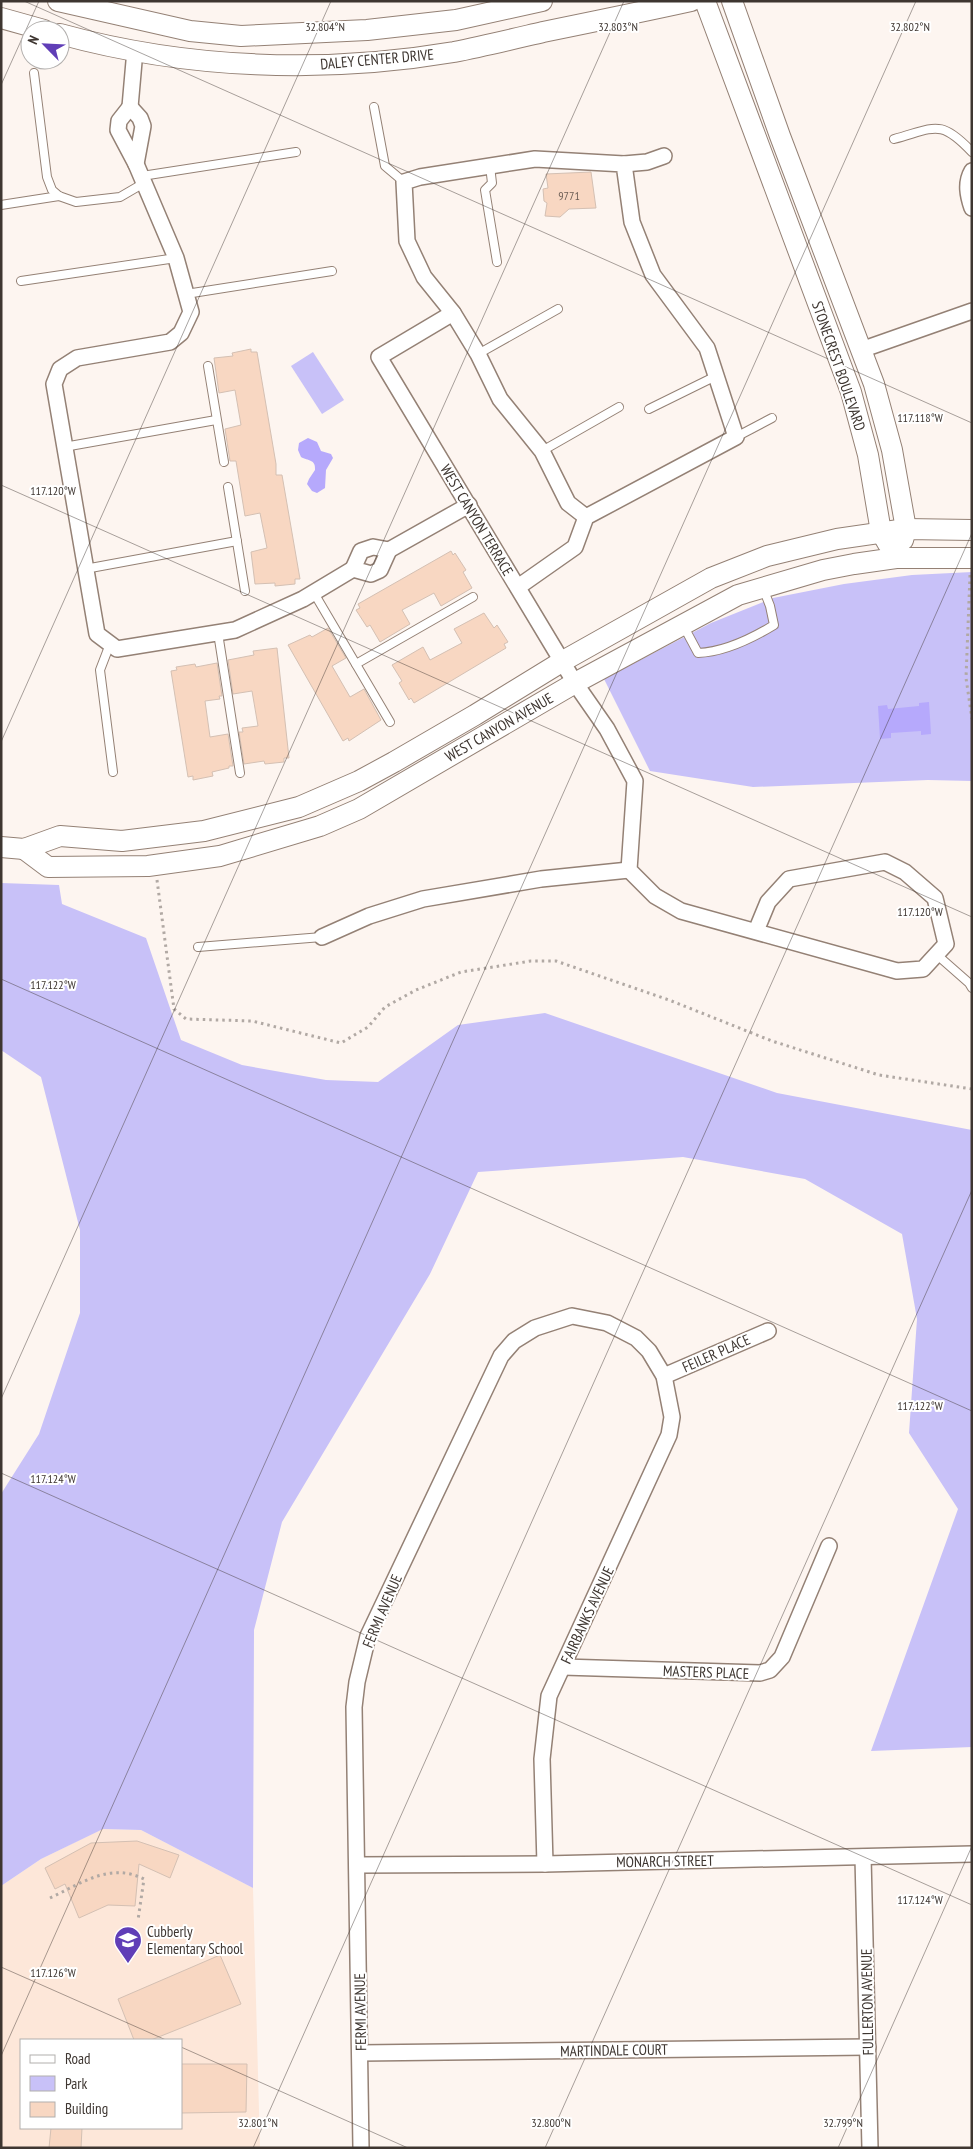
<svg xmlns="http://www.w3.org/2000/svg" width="973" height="2149" viewBox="0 0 973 2149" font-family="'PT Sans Narrow',sans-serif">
<rect width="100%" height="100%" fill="#fdf5f0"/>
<path fill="#fde7d9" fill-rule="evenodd" d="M 102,1829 L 141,1830 L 253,1888 L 260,2148 L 1,2148 L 1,1886 L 41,1859 ZM 21,2040 L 181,2040 L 181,2128 L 21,2128 Z"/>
<g fill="#c8c1f8">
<path d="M 313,352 L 344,400 L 322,414 L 291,366 Z"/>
<path d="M 972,572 L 972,781 L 928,780 L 753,787 L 650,771 L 604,679 L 711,623 L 773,598 L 844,584 L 912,575 Z"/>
<path d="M 1,883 L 59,885 L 62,904 L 146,938 L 181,1040 L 242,1065 L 326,1080 L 378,1082 L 458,1025 L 545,1013 L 777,1093 L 972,1130 L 972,1747 L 871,1751 L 958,1509 L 909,1433 L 917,1319 L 902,1234 L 805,1179 L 683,1157 L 478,1172 L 430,1274 L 282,1522 L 254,1630 L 253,1888 L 141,1830 L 103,1829 L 41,1859 L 1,1886 L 1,1494 L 39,1434 L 80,1313 L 80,1230 L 41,1077 L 1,1050 Z"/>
</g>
<g fill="#b6a9fc">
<path d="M 308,438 L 317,442 L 321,451 L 331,454 L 333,458 L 326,470 L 325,488 L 317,493 L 312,491 L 307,484 L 309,479 L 315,470 C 316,459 308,461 301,457 L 298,450 L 299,443 Z"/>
<path d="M 929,702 L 931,734 L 921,735 L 921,731 L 891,733 L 891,738 L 880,739 L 878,706 L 887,705 L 888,709 L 919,706 L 919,703 Z"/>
</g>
<g fill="#f8d7c2" stroke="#d4c0b3">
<path d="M 591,172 L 596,208 L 569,209 L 560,217 L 545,216 L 547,203 L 544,201 L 543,189 L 548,188 L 546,174 Z"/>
<path d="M 251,349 L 251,352 L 257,352 L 276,464 L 276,475 L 282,475 L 300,579 L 295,579 L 295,584 L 275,586 L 275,583 L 255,584 L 251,552 L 267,548 L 260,513 L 245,516 L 236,461 L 230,461 L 225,429 L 241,425 L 235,390 L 219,393 L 214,358 L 233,356 L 232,353 Z"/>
<path d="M 451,551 L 453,555 L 455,553 L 466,570 L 463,572 L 472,588 L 441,606 L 434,593 L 402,610 L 410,624 L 380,642 L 370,625 L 367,627 L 356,610 L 360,608 L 358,604 Z"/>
<path d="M 484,613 L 494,628 L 497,625 L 508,642 L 504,644 L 506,648 L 414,703 L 411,698 L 409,700 L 399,683 L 402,681 L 392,665 L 423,647 L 430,660 L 462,643 L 454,629 Z"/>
<path d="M 328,628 L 346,658 L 332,666 L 350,697 L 364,689 L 381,720 L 349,741 L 348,738 L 343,741 L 288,645 L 310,635 L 312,637 Z"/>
<path d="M 277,648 L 289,758 L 284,758 L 284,762 L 265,764 L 264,761 L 244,764 L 239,732 L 243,732 L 242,728 L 258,726 L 252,691 L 233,694 L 228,660 L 254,655 L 253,651 Z"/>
<path d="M 217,663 L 222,696 L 219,696 L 220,699 L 205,701 L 210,737 L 228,734 L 233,766 L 229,766 L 229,768 L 212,772 L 213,776 L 193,780 L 193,776 L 188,777 L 171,671 L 177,670 L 176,667 L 195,664 L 196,667 Z"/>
<path d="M 137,1841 L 179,1855 L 170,1878 L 139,1864 L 135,1906 L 108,1905 L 79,1918 L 65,1884 L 55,1889 L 45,1868 L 91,1843 Z"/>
<path d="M 220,1955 L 241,2004 L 151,2040 L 134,2040 L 118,1999 Z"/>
<path d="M 181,2064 L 247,2064 L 246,2112 L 181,2113 Z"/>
<path d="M 51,2128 L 82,2128 L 81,2148 L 49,2148 Z"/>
</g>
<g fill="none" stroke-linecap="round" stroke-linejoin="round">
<g stroke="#948175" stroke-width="10">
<g id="lane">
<path d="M 34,73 L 47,177 L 52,190 L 59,196 L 76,202 L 120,197 L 144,183"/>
<path d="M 374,107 L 385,166 L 404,182"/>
<path d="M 894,139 C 935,128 940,118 972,152"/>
<path d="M 490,166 L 492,183 L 485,190 L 497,262"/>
<path d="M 142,176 L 296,152"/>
<path d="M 1,205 L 59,196"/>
<path d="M 21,281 L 176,258"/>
<path d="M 186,294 L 332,271"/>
<path d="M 478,354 L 558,309"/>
<path d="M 208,366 L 224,462"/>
<path d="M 649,409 L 716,376"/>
<path d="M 736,437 L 772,418"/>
<path d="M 64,447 L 216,420"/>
<path d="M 542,451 L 619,407"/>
<path d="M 228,487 L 245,591"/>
<path d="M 85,569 L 237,541"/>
<path d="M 314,593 L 390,722"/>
<path d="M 683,625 L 698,653 C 724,652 751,639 774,625 L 770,606 L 763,588"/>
<path d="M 218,633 L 240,773"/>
<path d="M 110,644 L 100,670 L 113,772"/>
<path d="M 356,664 L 473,597"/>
<path d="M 198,947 L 322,937"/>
<path d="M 936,954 L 969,983 L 972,988"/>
</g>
</g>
<g stroke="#948175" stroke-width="18">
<g id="street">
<path d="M 130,107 L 140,118 L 143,126 L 136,164 L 118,130 L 119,121 Z"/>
<path d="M 130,107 L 135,50"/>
<path d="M 136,164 L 176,258 L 191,312 L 181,333 L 170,342 L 77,358 L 60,369 L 54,384 L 97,634 L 117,649 L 235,630 L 303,599 L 353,569"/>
<path d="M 624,164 L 647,162 L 664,156"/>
<path d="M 972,171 C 965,183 968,196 972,208"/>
<path d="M 453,313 L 379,357 L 575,683 L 607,729 L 635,781 L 629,870 L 655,896 L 681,911 L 897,971 L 923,969 L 946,944 L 935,898 L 905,872 L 885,862 L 789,879 L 768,902 L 756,931"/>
<path d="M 861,350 L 972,311"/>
<path d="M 373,547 L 389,550 L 380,570 L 371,574 L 353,569 L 361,551 Z"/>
<path d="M 389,550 L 469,505"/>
<path d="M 518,587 L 575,547 L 586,517 L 736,437 L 707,348 L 653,275 L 632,222 L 624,164 L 535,159 L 420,177 L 404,182 L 407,241 L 424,277 L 453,313 L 478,354 L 500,399 L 542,451 L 568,503 L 586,517"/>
<path d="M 322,937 L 369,916 L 423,899 L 541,879 L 629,870"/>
<path d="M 664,1376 L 768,1331"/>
<path d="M 563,1667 L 760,1673 L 770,1670 L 782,1657 L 829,1546"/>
<path d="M 863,1857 L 870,2148"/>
<path d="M 358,1865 L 545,1864 L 972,1854"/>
<path d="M 360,2053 L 868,2047"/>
<path d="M 361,2148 L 354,1707 L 357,1682 L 368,1636 L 501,1356 L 514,1341 L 535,1328 L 572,1316 L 607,1323 L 636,1338 L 649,1351 L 664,1376 L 672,1417 L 669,1435 L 549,1696 L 542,1759 L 545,1864"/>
</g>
</g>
<g stroke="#948175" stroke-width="22">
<g id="secondary">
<path d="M 58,1 L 190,31 L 241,36 L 367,30 L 456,20 L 542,1"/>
<path d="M 705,1 L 851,392 L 868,455 L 881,532 L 888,544"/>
<path d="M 732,1 L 780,136 L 874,384 L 892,450 L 906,529 L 903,540"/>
<path d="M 1,18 L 44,30"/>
<path d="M 60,34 C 187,69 324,74 454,52 C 484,46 513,39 543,32 C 592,22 641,12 691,1"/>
<path d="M 1,847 L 24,849 L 60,836 L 122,841 L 204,831 L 299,807 L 359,781 L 394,762 L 475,715 L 563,661 L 711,578 L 767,556 L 837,539 L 906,529 L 972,530"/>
<path d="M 24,849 L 48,867 L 148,866 L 220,856 L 320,826 L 359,809 L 575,683 L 738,595 L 823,570 L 854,564 L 896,558 L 972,558"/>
</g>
</g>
<g stroke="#b1a9a4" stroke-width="3" stroke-dasharray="2.5 4" stroke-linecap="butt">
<path d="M 970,575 L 966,678 L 972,719"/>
<path d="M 157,880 L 174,1009 L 186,1019 L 252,1021 L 341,1043 L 368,1027 L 385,1007 L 416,990 L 461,972 L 531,961 L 556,961 L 669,1000 L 772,1041 L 879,1075 L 972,1089"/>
<path d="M 50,1898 C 82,1883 110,1862 144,1879 L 138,1920"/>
</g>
<use href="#lane" stroke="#fff" stroke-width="8"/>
<use href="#street" stroke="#fff" stroke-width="15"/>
<use href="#secondary" stroke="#fff" stroke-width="20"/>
</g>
<path fill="none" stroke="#3e3631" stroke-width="1" stroke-opacity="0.45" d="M 24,1 L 972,423M 1,85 L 39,1M 1,485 L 972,917M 1,742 L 331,1M 1,979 L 972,1411M 1,1399 L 624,1M 1,1473 L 972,1905M 1,1967 L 166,2040M 181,2047 L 408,2148M 1,2056 L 916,1M 253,2148 L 972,533M 545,2148 L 972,1190M 838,2148 L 972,1846"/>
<defs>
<g id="school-pin" transform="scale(1.4375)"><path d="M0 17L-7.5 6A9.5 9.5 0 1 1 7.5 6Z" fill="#603eb7" stroke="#fff"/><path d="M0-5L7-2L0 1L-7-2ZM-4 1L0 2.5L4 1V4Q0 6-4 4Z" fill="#fff"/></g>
</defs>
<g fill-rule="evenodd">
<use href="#school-pin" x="128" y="1940"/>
</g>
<g text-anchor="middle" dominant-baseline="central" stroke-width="4" stroke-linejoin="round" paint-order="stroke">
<g font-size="12" fill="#6c5e55">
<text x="569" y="195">9771</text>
</g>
<g font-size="15" fill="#3e3631" stroke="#fff">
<text transform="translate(377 59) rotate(-5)">DALEY CENTER DRIVE</text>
<text transform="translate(839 366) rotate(71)">STONECREST BOULEVARD</text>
<text transform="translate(477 520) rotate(59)">WEST CANYON TERRACE</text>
<text transform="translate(499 727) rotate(-30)">WEST CANYON AVENUE</text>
<text transform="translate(716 1353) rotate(-24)">FEILER PLACE</text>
<text transform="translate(382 1611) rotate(-67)">FERMI AVENUE</text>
<text transform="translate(587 1615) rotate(-65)">FAIRBANKS AVENUE</text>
<text transform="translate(706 1672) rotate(2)">MASTERS PLACE</text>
<text transform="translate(665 1861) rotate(-1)">MONARCH STREET</text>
<text transform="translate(867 2002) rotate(-91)">FULLERTON AVENUE</text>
<text transform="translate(360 2012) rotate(-91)">FERMI AVENUE</text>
<text transform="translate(614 2050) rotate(-1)">MARTINDALE COURT</text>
</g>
<g font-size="15" fill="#3e3631" stroke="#fff" text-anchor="start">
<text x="147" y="1931">Cubberly<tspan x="147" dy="17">Elementary School</tspan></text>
</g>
</g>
<g font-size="12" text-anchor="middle" fill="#3e3631" stroke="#fff" stroke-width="4" stroke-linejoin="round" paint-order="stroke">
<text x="325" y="31">32.804°N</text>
<text x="618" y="31">32.803°N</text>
<text x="910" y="31">32.802°N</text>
<text x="920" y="422">117.118°W</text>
<text x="53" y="495">117.120°W</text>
<text x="920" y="916">117.120°W</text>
<text x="53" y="989">117.122°W</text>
<text x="920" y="1410">117.122°W</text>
<text x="53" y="1483">117.124°W</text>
<text x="920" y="1904">117.124°W</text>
<text x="53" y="1977">117.126°W</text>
<text x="258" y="2127">32.801°N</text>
<text x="551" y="2127">32.800°N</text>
<text x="843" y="2127">32.799°N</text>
</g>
<rect width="973" height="2149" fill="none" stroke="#3e3631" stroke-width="5"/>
<rect x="20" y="2039" width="162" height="90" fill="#ffffff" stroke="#b2afad"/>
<rect x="30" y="2055" width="25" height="8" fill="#ffffff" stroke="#b2afad"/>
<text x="65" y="2064" font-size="15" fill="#3e3631">Road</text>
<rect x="30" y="2076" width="25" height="15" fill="#c8c1f8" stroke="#b2afad"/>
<text x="65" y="2089" font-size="15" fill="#3e3631">Park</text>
<rect x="30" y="2102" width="25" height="15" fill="#f8d7c2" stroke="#b2afad"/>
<text x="65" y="2114" font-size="15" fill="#3e3631">Building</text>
<g transform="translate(45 45) rotate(294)"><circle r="24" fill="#ffffff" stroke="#b2afad"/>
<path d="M0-4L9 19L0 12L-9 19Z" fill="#603eb7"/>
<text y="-8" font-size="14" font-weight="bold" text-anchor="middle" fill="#3e3631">N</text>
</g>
</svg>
